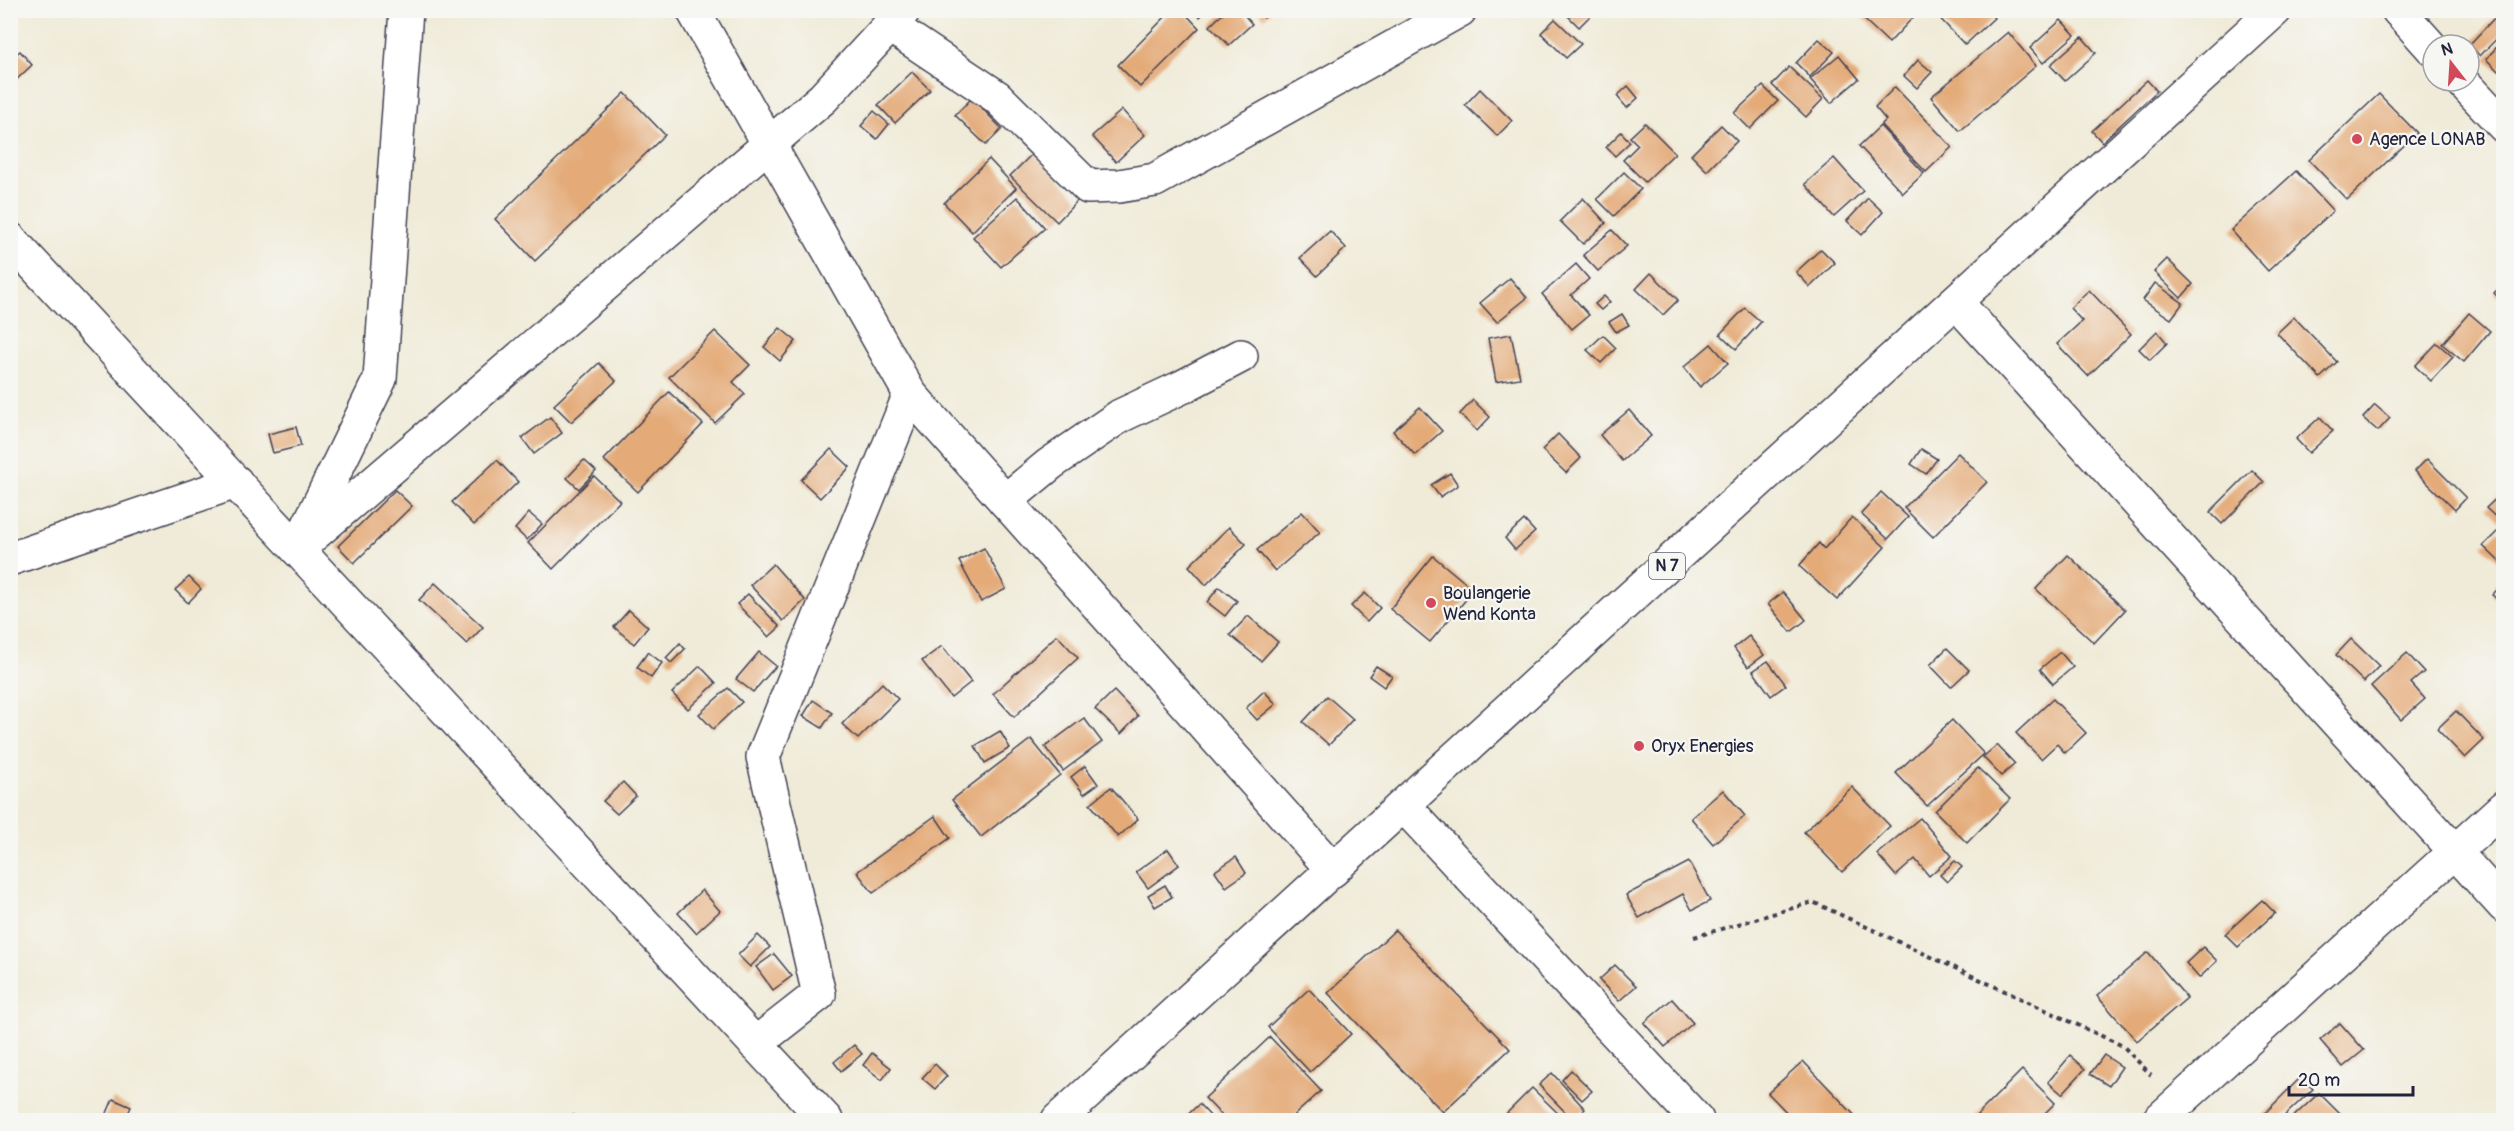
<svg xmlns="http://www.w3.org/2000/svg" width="2514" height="1131" viewBox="0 0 2514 1131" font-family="Pangolin,sans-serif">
<rect width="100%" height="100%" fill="#f6f6f2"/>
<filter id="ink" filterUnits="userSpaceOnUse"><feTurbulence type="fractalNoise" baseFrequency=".0167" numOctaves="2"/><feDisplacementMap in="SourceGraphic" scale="12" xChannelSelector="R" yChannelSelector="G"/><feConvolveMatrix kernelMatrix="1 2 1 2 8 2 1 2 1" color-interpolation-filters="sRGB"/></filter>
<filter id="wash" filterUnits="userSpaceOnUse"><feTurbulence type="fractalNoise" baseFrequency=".008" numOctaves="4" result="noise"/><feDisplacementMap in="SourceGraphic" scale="24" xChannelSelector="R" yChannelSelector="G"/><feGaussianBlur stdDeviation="1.35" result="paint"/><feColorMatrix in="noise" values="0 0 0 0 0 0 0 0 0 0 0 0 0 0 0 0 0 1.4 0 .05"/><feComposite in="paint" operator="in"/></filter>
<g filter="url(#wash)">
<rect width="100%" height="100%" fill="#f0ebd8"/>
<g id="blocks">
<g fill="#e4ab79">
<path d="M 1172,10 L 1182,10 L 1199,28 L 1140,87 L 1118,65 Z"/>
<path d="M 1194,10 L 1207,10 L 1200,17 Z"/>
<path d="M 1226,10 L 1240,10 L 1252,24 L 1229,45 L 1210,26 Z"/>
<path d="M 1258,10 L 1273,10 L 1264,18 Z"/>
<path d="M 1568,10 L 1596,10 L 1579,27 L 1565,13 Z"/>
<path d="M 1854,10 L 1920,10 L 1889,43 Z"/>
<path d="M 1932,10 L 1987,10 L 1994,18 L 1965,45 Z"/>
<path d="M 2498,14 L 2504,19 L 2504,31 L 2480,56 L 2469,45 Z"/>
<path d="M 1555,19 L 1581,44 L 1566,58 L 1541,33 Z"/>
<path d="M 2061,20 L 2075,35 L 2043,63 L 2030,48 Z"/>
<path d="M 2008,32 L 2036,66 L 1960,131 L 1931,97 Z"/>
<path d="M 2082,37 L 2096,53 L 2065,81 L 2050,65 Z"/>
<path d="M 1819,39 L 1834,52 L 1810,77 L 1796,63 Z"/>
<path d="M 2504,39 L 2504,65 L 2498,71 L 2486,59 Z"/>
<path d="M 20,51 L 32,65 L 14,82 L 10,78 L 10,59 Z"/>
<path d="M 1839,55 L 1859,79 L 1831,103 L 1810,79 Z"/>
<path d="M 1918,60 L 1932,72 L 1917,88 L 1904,76 Z"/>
<path d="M 1789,67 L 1823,99 L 1806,117 L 1772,85 Z"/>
<path d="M 912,72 L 930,90 L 895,123 L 878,105 Z"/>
<path d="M 2147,80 L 2157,91 L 2102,142 L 2092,131 Z"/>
<path d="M 1628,86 L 1638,98 L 1627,108 L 1617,96 Z"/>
<path d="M 1763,86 L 1778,101 L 1750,129 L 1734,113 Z"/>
<path d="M 1895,87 L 1952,147 L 1926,172 L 1881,125 L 1886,120 L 1875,107 Z"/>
<path d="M 1480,89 L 1512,121 L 1497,136 L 1465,105 Z"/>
<path d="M 625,93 L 665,135 L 535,261 L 495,219 Z"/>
<path d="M 2379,94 L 2417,133 L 2347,200 L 2309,160 Z"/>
<path d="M 972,98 L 1002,129 L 986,145 L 955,115 Z"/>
<path d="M 1122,110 L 1145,135 L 1116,162 L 1092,136 Z"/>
<path d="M 874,111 L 889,124 L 877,139 L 861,126 Z"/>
<path d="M 1645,123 L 1675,153 L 1645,182 L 1623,160 L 1638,145 L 1630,137 Z"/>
<path d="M 1721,125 L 1737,141 L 1707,171 L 1691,155 Z"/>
<path d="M 1880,126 L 1924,173 L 1903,193 L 1859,146 Z"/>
<path d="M 1621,132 L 1630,142 L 1615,156 L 1606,147 Z"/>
<path d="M 1033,153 L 1079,199 L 1057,222 L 1010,176 Z"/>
<path d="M 1834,158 L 1863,191 L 1834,217 L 1805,184 Z"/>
<path d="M 989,159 L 1016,188 L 972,232 L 944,203 Z"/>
<path d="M 2296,171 L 2333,211 L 2268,271 L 2231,230 Z"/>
<path d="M 1624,172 L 1641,189 L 1614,216 L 1597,199 Z"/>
<path d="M 1017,197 L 1045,228 L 1001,267 L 973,237 Z"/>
<path d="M 1583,198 L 1606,223 L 1583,244 L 1560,221 Z"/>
<path d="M 1868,198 L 1883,212 L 1862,235 L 1847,221 Z"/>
<path d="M 1612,230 L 1627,246 L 1598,271 L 1583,255 Z"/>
<path d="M 1330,231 L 1346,248 L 1317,276 L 1300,258 Z"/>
<path d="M 1821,249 L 1835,263 L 1810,287 L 1796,272 Z"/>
<path d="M 2167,259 L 2193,284 L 2181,298 L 2154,272 Z"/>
<path d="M 1576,264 L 1589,279 L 1571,295 L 1589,315 L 1572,329 L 1542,294 Z"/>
<path d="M 1651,273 L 1678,300 L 1663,315 L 1636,289 Z"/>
<path d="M 1510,278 L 1527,298 L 1497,322 L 1480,303 Z"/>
<path d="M 2155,283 L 2183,303 L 2171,319 L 2143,300 Z"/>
<path d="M 2504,283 L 2504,303 L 2494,293 Z"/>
<path d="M 2089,290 L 2131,334 L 2088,376 L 2057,344 L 2082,321 L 2070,308 Z"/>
<path d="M 1604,296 L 1610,302 L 1601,310 L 1595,304 Z"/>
<path d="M 1745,308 L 1761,322 L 1736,349 L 1720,334 Z"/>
<path d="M 2469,313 L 2490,331 L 2464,362 L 2442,344 Z"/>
<path d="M 1622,314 L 1629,325 L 1616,332 L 1609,322 Z"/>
<path d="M 2294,317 L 2337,362 L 2320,378 L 2277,333 Z"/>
<path d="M 780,328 L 796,341 L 780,361 L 764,347 Z"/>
<path d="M 715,331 L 750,365 L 733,382 L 745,394 L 715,423 L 669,377 Z"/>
<path d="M 2157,331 L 2167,343 L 2150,360 L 2139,349 Z"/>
<path d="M 1511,334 L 1520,378 L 1496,382 L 1488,338 Z"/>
<path d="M 1603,335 L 1616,348 L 1601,363 L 1587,350 Z"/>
<path d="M 2437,343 L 2453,357 L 2431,381 L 2415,366 Z"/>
<path d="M 1711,344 L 1728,363 L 1700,387 L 1684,367 Z"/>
<path d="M 599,363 L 616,381 L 571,422 L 554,405 Z"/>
<path d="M 669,392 L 703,424 L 638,492 L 604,460 Z"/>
<path d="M 1473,400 L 1490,417 L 1477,431 L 1460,414 Z"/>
<path d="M 2375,405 L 2390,418 L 2378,431 L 2363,418 Z"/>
<path d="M 1420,407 L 1442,431 L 1415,455 L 1393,431 Z"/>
<path d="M 1629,410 L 1651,436 L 1622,461 L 1600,435 Z"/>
<path d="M 550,417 L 562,433 L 534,454 L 522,438 Z"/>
<path d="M 2320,417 L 2333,431 L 2309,453 L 2296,439 Z"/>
<path d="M 296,427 L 301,446 L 273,453 L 268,434 Z"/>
<path d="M 1558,434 L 1581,458 L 1566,473 L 1542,450 Z"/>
<path d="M 831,449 L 850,467 L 820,498 L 801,480 Z"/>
<path d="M 1921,449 L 1937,459 L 1926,474 L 1911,464 Z"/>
<path d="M 1958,453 L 1987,482 L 1933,537 L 1904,508 Z"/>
<path d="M 2427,459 L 2466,498 L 2455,510 L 2415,471 Z"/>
<path d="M 497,460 L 518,482 L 474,525 L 452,502 Z"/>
<path d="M 584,460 L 596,471 L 579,489 L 567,478 Z"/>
<path d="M 2252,470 L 2264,482 L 2222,524 L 2210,512 Z"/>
<path d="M 1450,473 L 1458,485 L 1440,497 L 1431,485 Z"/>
<path d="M 594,476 L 620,501 L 553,569 L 528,543 Z"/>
<path d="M 395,490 L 412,506 L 354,563 L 338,546 Z"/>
<path d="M 2504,491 L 2504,525 L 2486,508 Z"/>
<path d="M 1881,492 L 1908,517 L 1888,539 L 1861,514 Z"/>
<path d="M 1302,512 L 1320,532 L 1275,571 L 1257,550 Z"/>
<path d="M 529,513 L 542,524 L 527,540 L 515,529 Z"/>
<path d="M 1852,517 L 1885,547 L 1837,600 L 1799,566 L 1819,543 L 1824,549 Z"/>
<path d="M 1524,520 L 1535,532 L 1515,550 L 1505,538 Z"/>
<path d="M 1229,527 L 1246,544 L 1206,585 L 1189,566 Z"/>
<path d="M 2499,530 L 2504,535 L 2504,566 L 2483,546 Z"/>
<path d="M 984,548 L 1006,589 L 981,602 L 959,561 Z"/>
<path d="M 2068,555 L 2125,610 L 2094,643 L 2036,589 Z"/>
<path d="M 1433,556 L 1474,590 L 1430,642 L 1390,609 Z"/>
<path d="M 773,564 L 805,600 L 783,621 L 750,585 Z"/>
<path d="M 189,577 L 201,589 L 188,603 L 175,590 Z"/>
<path d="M 435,583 L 483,627 L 467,644 L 419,600 Z"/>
<path d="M 2504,583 L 2504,605 L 2492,595 Z"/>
<path d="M 1219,587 L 1237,601 L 1225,616 L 1207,602 Z"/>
<path d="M 1783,592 L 1806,620 L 1791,632 L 1768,604 Z"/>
<path d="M 1365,593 L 1380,608 L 1367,622 L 1351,606 Z"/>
<path d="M 748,594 L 780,627 L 769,637 L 737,604 Z"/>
<path d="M 629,610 L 648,627 L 634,644 L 614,627 Z"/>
<path d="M 1248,616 L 1278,642 L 1261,661 L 1230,635 Z"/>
<path d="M 1057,635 L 1078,658 L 1014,717 L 993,694 Z"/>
<path d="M 1749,636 L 1764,655 L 1748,667 L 1734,648 Z"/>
<path d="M 2351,639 L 2379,666 L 2364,682 L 2336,655 Z"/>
<path d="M 680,643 L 685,649 L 671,663 L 666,658 Z"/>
<path d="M 942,646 L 971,682 L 951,698 L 922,661 Z"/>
<path d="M 1947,648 L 1969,670 L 1951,687 L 1930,665 Z"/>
<path d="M 648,652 L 662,663 L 651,678 L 637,667 Z"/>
<path d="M 759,652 L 776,666 L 753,692 L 736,679 Z"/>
<path d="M 2060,652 L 2073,667 L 2053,684 L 2040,669 Z"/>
<path d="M 2407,653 L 2424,672 L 2411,683 L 2425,699 L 2401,720 L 2371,686 Z"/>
<path d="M 1768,661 L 1786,685 L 1771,696 L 1753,671 Z"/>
<path d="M 700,666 L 716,683 L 688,709 L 672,693 Z"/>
<path d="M 1376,666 L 1392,676 L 1384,687 L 1369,676 Z"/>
<path d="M 882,683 L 898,699 L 858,739 L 842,724 Z"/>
<path d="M 728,688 L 742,702 L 713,729 L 699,714 Z"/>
<path d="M 1114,691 L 1138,716 L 1121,734 L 1095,709 Z"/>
<path d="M 1264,691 L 1276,704 L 1257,720 L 1246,708 Z"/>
<path d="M 1327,696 L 1353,719 L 1329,745 L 1303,722 Z"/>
<path d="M 2053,699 L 2086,733 L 2065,753 L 2057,744 L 2041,759 L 2016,733 Z"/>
<path d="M 813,700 L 832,713 L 822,728 L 803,716 Z"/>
<path d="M 2456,711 L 2484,740 L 2465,758 L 2437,729 Z"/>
<path d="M 1084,718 L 1102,742 L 1063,771 L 1045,747 Z"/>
<path d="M 1952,720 L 1984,754 L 1927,806 L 1896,773 Z"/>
<path d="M 1000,731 L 1010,748 L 985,763 L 975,746 Z"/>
<path d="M 1031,739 L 1060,775 L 981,837 L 952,800 Z"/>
<path d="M 1997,745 L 2015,764 L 2001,776 L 1983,757 Z"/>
<path d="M 1085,766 L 1098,784 L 1084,794 L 1071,777 Z"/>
<path d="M 1978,768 L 2010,799 L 1967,843 L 1935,811 Z"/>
<path d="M 623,782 L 636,796 L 617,814 L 603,801 Z"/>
<path d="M 1111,787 L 1138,819 L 1118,837 L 1090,804 Z"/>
<path d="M 1852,787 L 1890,826 L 1842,872 L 1804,832 Z"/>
<path d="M 1723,790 L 1745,816 L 1713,844 L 1691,818 Z"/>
<path d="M 935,816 L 950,838 L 873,893 L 857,872 Z"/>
<path d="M 1920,818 L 1952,856 L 1929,876 L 1915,859 L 1896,876 L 1877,854 Z"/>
<path d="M 1168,849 L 1179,865 L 1148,888 L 1136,872 Z"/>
<path d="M 1236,857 L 1246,873 L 1226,887 L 1215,871 Z"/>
<path d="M 1955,861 L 1962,867 L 1947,882 L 1940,875 Z"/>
<path d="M 1689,862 L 1710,901 L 1692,910 L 1683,894 L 1639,918 L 1626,895 Z"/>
<path d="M 1165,885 L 1172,897 L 1155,907 L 1148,895 Z"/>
<path d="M 702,890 L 720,911 L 696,933 L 678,913 Z"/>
<path d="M 2262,900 L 2275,913 L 2238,947 L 2225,934 Z"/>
<path d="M 1395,930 L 1510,1049 L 1443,1112 L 1328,993 Z"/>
<path d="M 758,935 L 770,947 L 750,967 L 738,955 Z"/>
<path d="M 2203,947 L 2217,961 L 2199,978 L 2186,963 Z"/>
<path d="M 2148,952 L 2187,998 L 2137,1041 L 2097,996 Z"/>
<path d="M 774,954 L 792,976 L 773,990 L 756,967 Z"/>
<path d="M 1615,965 L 1636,986 L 1619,1001 L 1599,980 Z"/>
<path d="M 1309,989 L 1351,1034 L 1310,1072 L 1268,1027 Z"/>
<path d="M 1672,999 L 1693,1023 L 1665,1047 L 1644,1023 Z"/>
<path d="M 2340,1023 L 2364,1050 L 2343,1067 L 2320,1040 Z"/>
<path d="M 1270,1037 L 1321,1091 L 1289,1120 L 1226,1120 L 1205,1098 Z"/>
<path d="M 854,1045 L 862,1054 L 841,1071 L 834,1062 Z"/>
<path d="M 872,1053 L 891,1068 L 882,1080 L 863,1065 Z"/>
<path d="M 2104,1055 L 2122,1067 L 2109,1086 L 2090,1074 Z"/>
<path d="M 2070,1056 L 2085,1069 L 2062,1094 L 2048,1082 Z"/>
<path d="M 1803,1061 L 1859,1120 L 1794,1120 L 1768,1093 Z"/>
<path d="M 935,1064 L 947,1076 L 935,1089 L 922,1078 Z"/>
<path d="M 1571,1070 L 1592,1091 L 1582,1100 L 1562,1080 Z"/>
<path d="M 2022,1070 L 2055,1103 L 2038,1120 L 1972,1120 Z"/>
<path d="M 1552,1073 L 1585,1109 L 1573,1120 L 1539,1085 Z"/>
<path d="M 2301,1077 L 2313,1089 L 2280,1120 L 2259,1119 Z"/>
<path d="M 1532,1088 L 1565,1120 L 1500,1120 Z"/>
<path d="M 2319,1093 L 2346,1120 L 2290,1120 Z"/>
<path d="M 113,1099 L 131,1107 L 125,1120 L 104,1120 Z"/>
<path d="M 1199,1104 L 1214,1120 L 1182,1120 Z"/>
<path d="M 574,1115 L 575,1120 L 554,1120 Z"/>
</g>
</g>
</g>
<g filter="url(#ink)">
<use href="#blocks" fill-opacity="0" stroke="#414053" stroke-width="1.5"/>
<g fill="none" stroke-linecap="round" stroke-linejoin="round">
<g stroke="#414053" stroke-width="36">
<g id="minor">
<path d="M 693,10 L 910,394 L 1333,870"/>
<path d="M 2398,10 L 2433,49"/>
<path d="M 889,25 L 997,97 L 1088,187 L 1119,186 L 1155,180 L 1460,10"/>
<path d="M 2462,81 L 2504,126"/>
<path d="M 10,239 L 826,1120"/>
<path d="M 1956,302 L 2504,906"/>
<path d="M 1005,501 L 1050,464 L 1120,416 L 1182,387 L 1241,356"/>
<path d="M 303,537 L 380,379 L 406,10"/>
<path d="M 297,549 L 823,98 L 904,10"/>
<path d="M 10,559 L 236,482"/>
<path d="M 1404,806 L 1697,1120"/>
<path d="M 755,1044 L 819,994 L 763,757 L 910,394"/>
<path d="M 2159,1120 L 2504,807"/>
</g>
</g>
<g stroke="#414053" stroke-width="36">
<path id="highway" d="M 1058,1120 L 2275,10"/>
</g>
<path stroke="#414053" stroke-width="4" stroke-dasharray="4.5 4.5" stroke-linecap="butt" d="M 1694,937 L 1813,902 L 2123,1046 L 2151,1075"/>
<use href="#minor" stroke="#fff" stroke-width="33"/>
<use href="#highway" stroke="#fff" stroke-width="33"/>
</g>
</g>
<g fill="#d1495b" stroke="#f6f6f2" stroke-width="2">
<circle cx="2357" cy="139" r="6"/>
<circle cx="1431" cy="603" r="6"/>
<circle cx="1639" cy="746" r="6"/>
</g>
<g text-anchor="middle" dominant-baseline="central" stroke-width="4.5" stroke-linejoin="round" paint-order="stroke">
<rect fill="#f6f6f2" stroke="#626272" stroke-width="1.5" x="1649" y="553" width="36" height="26" rx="4.5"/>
<g font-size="16" font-weight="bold" fill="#22223b">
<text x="1667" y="566">N 7</text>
</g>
<g font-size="18" fill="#22223b" stroke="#f6f6f2" text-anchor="start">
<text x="2369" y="139">Agence LONAB</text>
<text x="1443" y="593">Boulangerie<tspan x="1443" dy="21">Wend Konta</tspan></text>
<text x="1651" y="746">Oryx Energies</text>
</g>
</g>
<rect width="2514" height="1131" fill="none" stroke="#f6f6f2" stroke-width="36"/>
<g transform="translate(2451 63) rotate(343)"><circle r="28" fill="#f6f6f2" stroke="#a1a1a9" stroke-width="1.5"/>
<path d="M0-4.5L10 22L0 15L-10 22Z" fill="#d1495b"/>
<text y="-9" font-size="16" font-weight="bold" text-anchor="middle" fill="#22223b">N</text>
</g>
<path d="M2289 1086v9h124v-9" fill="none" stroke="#22223b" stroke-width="3"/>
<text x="2298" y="1086" font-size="18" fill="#22223b" stroke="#f6f6f2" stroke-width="4.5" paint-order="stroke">20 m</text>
</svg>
